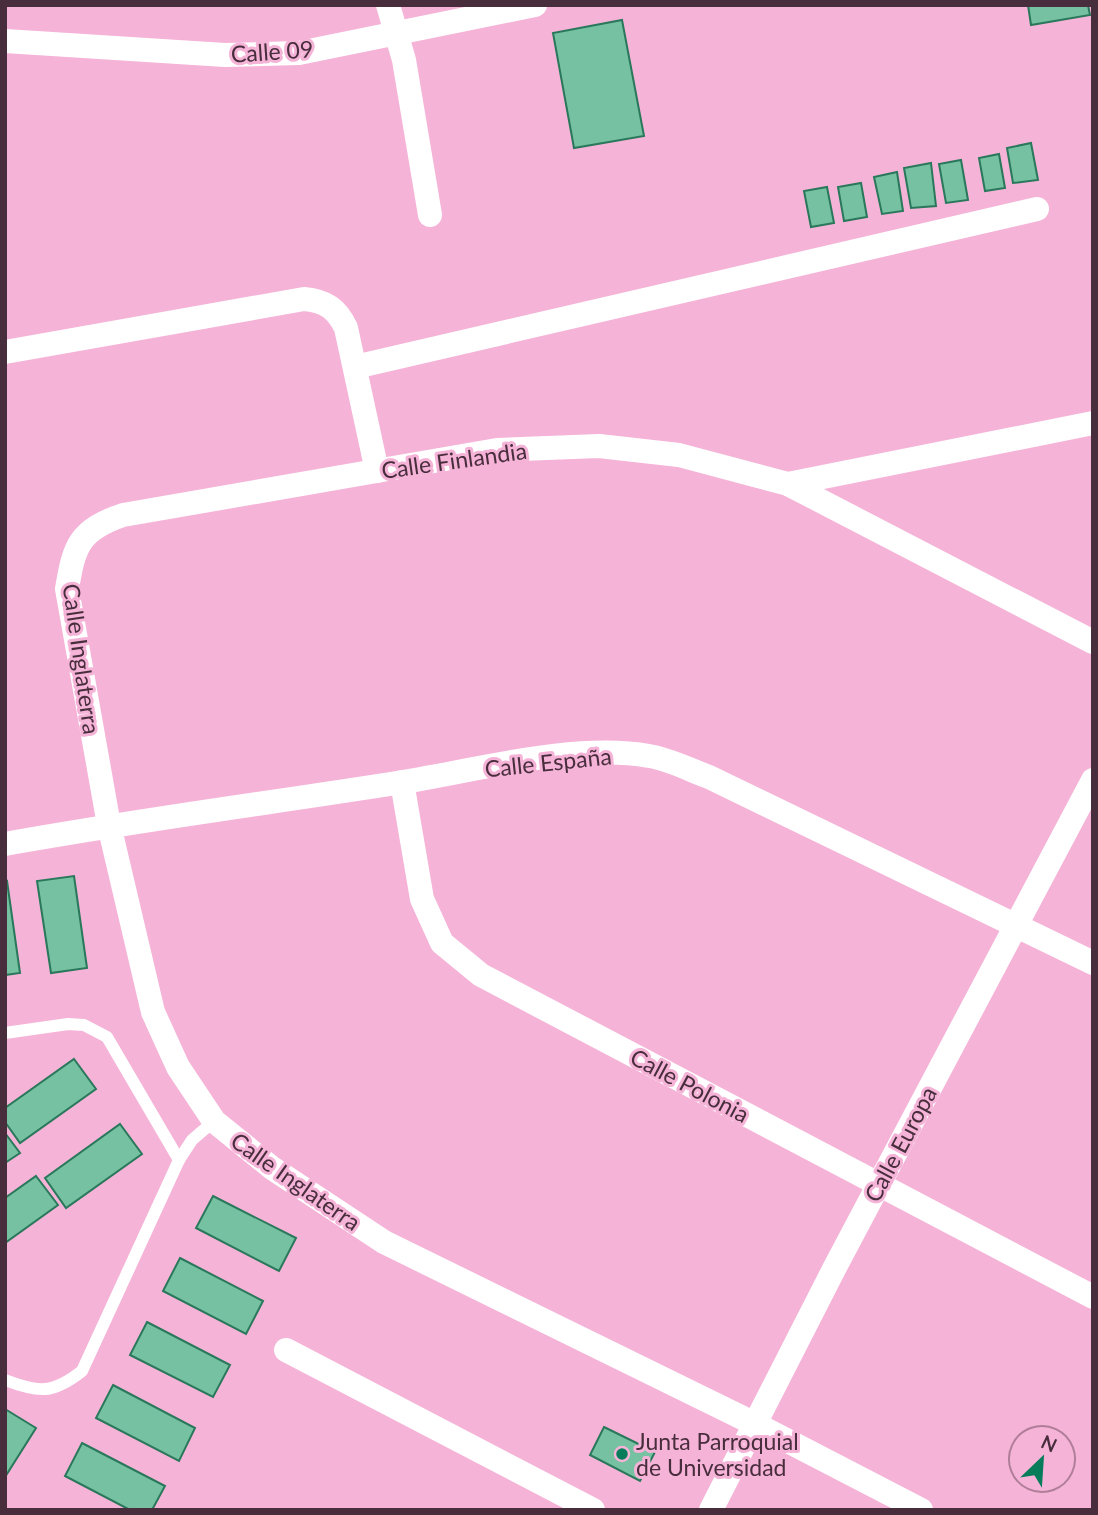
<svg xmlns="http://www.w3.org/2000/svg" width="1098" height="1515" viewBox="0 0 1098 1515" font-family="Lato,sans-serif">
<rect width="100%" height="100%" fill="#f5b3d7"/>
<g fill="#75c1a1" stroke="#2a785b" stroke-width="2">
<path d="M 1028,5 L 1088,5 L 1090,15 L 1031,25 Z"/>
<path d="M 622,20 L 644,136 L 574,148 L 553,33 Z"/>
<path d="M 1031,143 L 1038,180 L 1013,183 L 1007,148 Z"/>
<path d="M 999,154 L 1005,188 L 985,191 L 979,158 Z"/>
<path d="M 961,160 L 968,200 L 946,203 L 939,164 Z"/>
<path d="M 931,163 L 936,206 L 911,208 L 904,168 Z"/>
<path d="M 897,172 L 903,211 L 882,214 L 874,177 Z"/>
<path d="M 861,183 L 867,217 L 844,221 L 838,187 Z"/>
<path d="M 827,187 L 834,223 L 811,227 L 804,191 Z"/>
<path d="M 74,876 L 87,968 L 51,973 L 37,881 Z"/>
<path d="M 7,881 L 20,973 L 5,975 L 5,882 Z"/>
<path d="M 74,1059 L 96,1089 L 20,1143 L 5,1122 L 5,1108 Z"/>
<path d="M 120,1124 L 142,1154 L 66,1208 L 45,1178 Z"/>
<path d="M 5,1133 L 20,1153 L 5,1163 Z"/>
<path d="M 36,1176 L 58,1205 L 5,1243 L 5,1198 Z"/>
<path d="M 213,1196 L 296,1238 L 279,1271 L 196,1228 Z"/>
<path d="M 180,1258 L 263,1301 L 246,1334 L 163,1291 Z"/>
<path d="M 147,1322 L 230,1365 L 213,1397 L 130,1355 Z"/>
<path d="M 113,1385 L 195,1428 L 179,1461 L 96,1418 Z"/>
<path d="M 5,1409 L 36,1428 L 5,1477 Z"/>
<path d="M 604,1427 L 655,1452 L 640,1481 L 590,1455 Z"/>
<path d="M 82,1443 L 165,1486 L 152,1510 L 130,1510 L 65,1476 Z"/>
</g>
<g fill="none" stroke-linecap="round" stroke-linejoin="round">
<g stroke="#fff" stroke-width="12">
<path d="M 5,1033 L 68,1024 L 84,1025 L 107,1037 L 179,1160"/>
<path d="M 5,1380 C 39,1393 53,1394 82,1371 L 179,1160 L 192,1140 L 214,1121"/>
</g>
<g stroke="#fff" stroke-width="24">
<path d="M 388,5 L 404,60 L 430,215"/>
<path d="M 5,41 L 225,55 L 299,53 L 535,5"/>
<path d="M 5,352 L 304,299 C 326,301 337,309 346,328 L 377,471"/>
<path d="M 355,367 L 1037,209"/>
<path d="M 788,484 L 1093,423"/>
<path d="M 402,782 L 422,899 L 442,943 L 481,975 L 1093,1297"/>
<path d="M 5,844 C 137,820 270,803 403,782 C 477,770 575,743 649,756 C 669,759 690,770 709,777 L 1093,963"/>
<path d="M 286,1350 L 593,1510"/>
<path d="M 711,1510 L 834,1269 L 1093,780"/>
<path d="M 921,1510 L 755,1424 L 384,1242 L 272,1168 L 214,1121 L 178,1067 L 153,1012 L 109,825 L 67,589 C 74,546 79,530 123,515 L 497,450 L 599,446 L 679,455 L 788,484 L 1093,642"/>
</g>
</g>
<circle fill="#067c5a" stroke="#f5b3d7" stroke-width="2.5" cx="622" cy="1454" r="7"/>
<g text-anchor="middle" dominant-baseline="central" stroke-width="6" stroke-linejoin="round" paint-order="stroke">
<g font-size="23" fill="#482e3d" stroke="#f5b3d7">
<text transform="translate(272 51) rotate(-4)">Calle 09</text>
<text transform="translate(454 460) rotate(-8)">Calle Finlandia</text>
<text transform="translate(82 659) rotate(82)">Calle Inglaterra</text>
<text transform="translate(548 762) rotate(-6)">Calle España</text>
<text transform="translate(690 1085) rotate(28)">Calle Polonia</text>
<text transform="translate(900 1144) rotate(-62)">Calle Europa</text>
<text transform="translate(296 1181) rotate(35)">Calle Inglaterra</text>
</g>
<g font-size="23" fill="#482e3d" stroke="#f5b3d7" text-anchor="start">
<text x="636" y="1441">Junta Parroquial<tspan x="636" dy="26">de Universidad</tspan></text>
</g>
</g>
<rect width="1098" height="1515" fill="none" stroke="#482e3d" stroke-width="14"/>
<g transform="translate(1042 1459) rotate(25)"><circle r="33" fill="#f5b3d7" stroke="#b07e99" stroke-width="2"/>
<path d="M0-5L12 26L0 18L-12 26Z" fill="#067c5a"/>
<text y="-10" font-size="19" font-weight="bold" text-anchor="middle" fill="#482e3d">N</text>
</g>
</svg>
